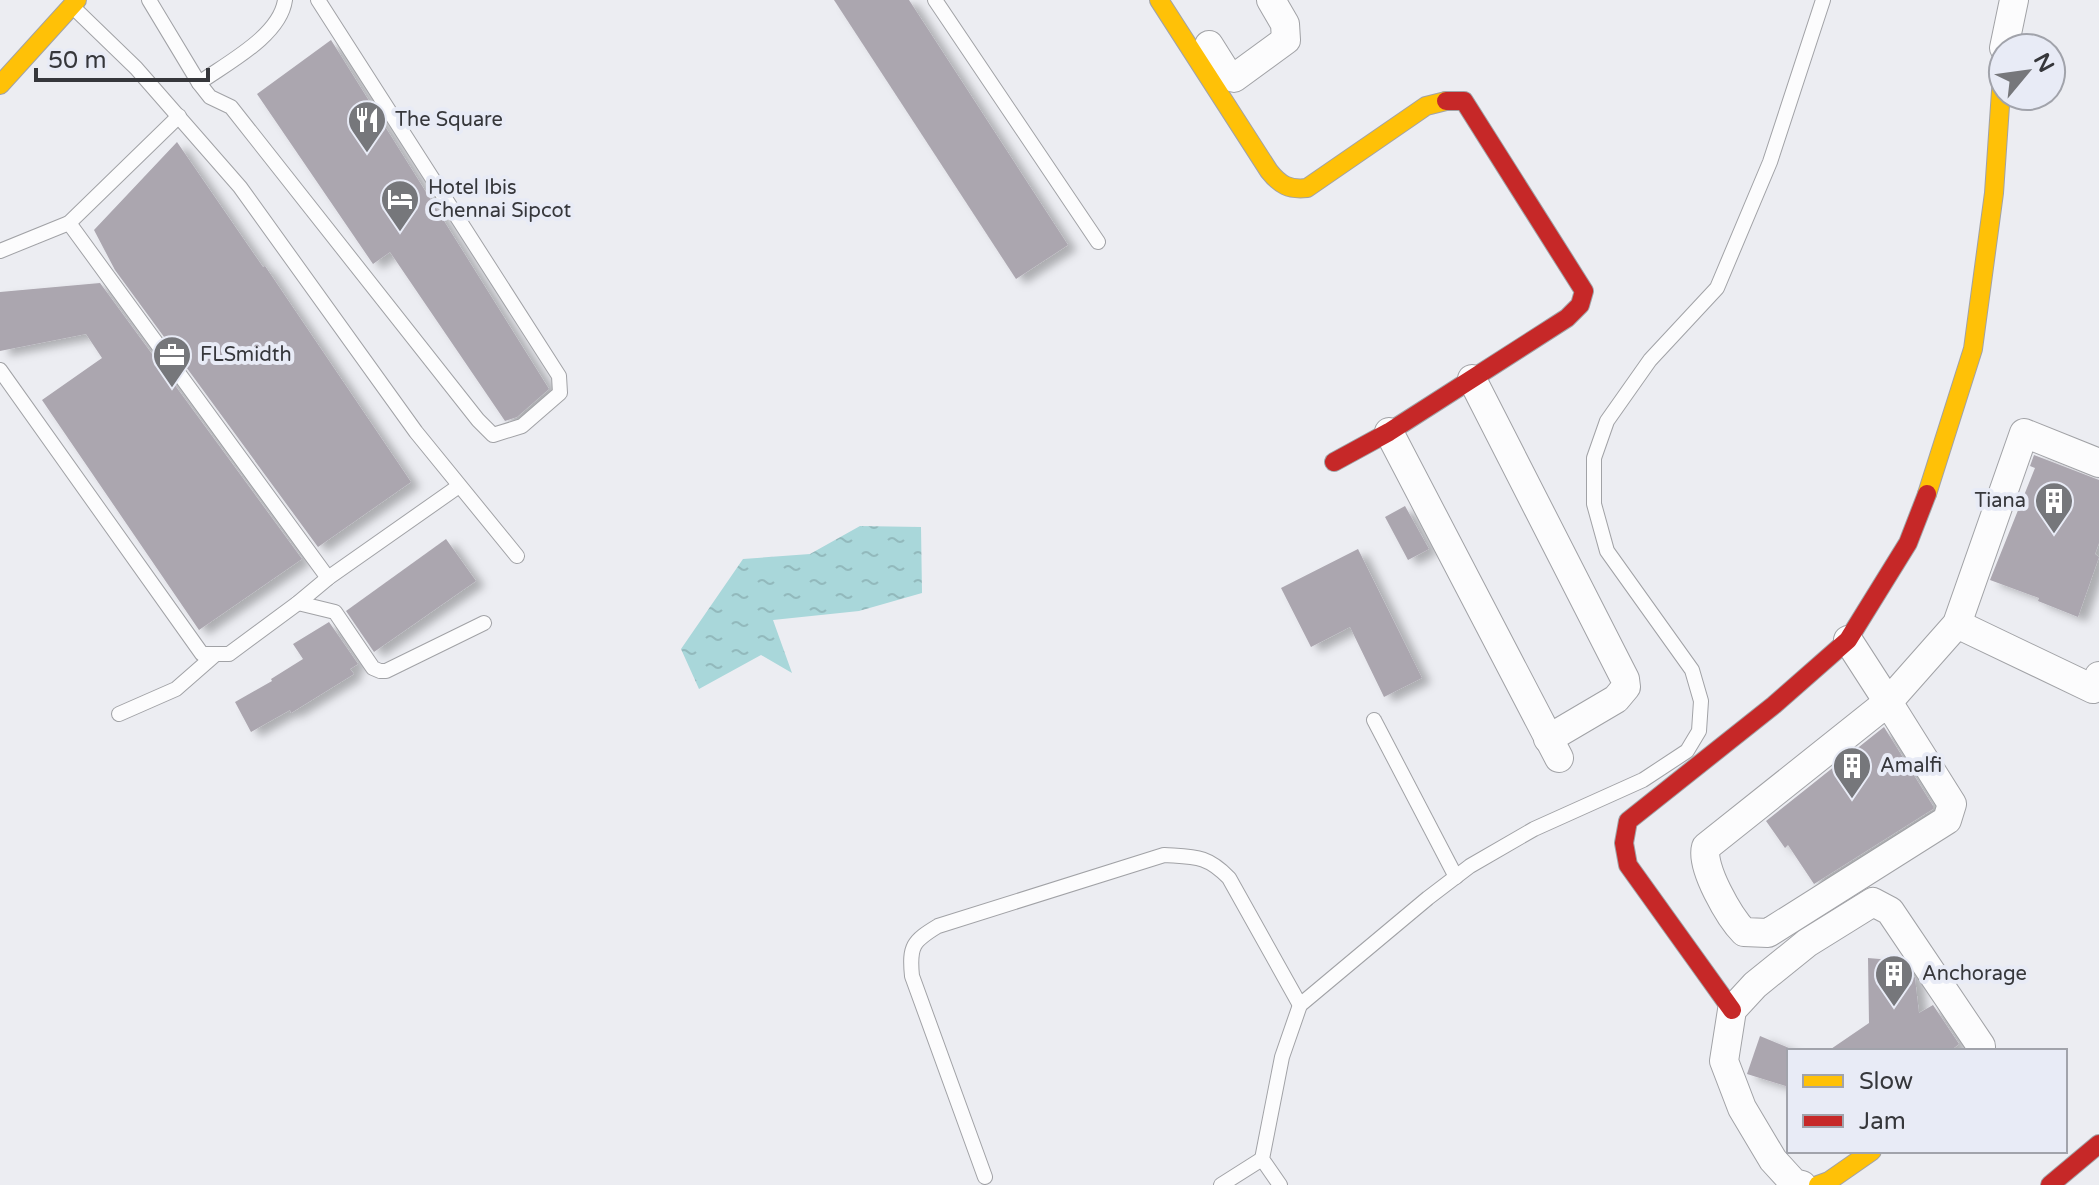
<svg xmlns="http://www.w3.org/2000/svg" width="2099" height="1185" viewBox="0 0 2099 1185" font-family="'Varela Round',sans-serif">
<defs>
<pattern id="water-ripples" width="26" height="14" patternUnits="userSpaceOnUse" patternTransform="scale(2)"><rect width="26" height="14" fill="#a9d7da"/><path d="M2 4q2-2 4 0t4 0M15 11q2-2 4 0t4 0" fill="none" stroke="#92b9bc"/></pattern>
<filter id="shadow"><feDropShadow dx="9" dy="5" stdDeviation="4" flood-color="#0004"/></filter>
</defs>
<rect width="100%" height="100%" fill="#ecedf2"/>
<path fill="url(#water-ripples)" d="M 860,526 L 921,527 L 922,593 L 859,611 L 773,620 L 792,673 L 761,655 L 699,689 L 681,649 L 743,559 L 810,554 Z"/>
<g fill="#aba6af" filter="url(#shadow)">
<path d="M 834,0 L 909,0 L 1068,245 L 1016,279 Z"/>
<path d="M 331,40 L 549,389 L 517,417 L 505,421 L 390,252 L 373,264 L 257,94 Z"/>
<path d="M 177,142 L 263,267 L 265,266 L 411,482 L 318,547 L 115,270 L 94,230 Z"/>
<path d="M 100,283 L 302,559 L 199,630 L 42,400 L 102,358 L 86,334 L 0,351 L 0,292 Z"/>
<path d="M 2034,455 L 2099,480 L 2099,543 L 2095,554 L 2099,557 L 2078,617 L 2038,601 L 2039,598 L 1990,580 L 2035,468 L 2030,466 Z"/>
<path d="M 1405,506 L 1429,549 L 1408,560 L 1385,517 Z"/>
<path d="M 446,539 L 476,581 L 374,652 L 346,611 Z"/>
<path d="M 1358,549 L 1422,678 L 1384,697 L 1350,627 L 1311,647 L 1281,588 Z"/>
<path d="M 329,622 L 358,664 L 350,669 L 354,674 L 291,713 L 290,710 L 251,732 L 235,702 L 272,681 L 271,679 L 303,659 L 293,644 Z"/>
<path d="M 1884,727 L 1933,806 L 1933,809 L 1814,884 L 1788,845 L 1785,848 L 1766,821 Z"/>
<path d="M 1868,958 L 1903,961 L 1915,978 L 1919,1013 L 1933,1005 L 1959,1044 L 1950,1051 L 1828,1051 L 1869,1023 Z"/>
<path d="M 1760,1036 L 1789,1048 L 1789,1087 L 1747,1074 Z"/>
</g>
<g fill="none" stroke-linecap="round" stroke-linejoin="round">
<g stroke="#a1a2a6" stroke-width="16">
<g id="lane">
<path d="M 149,0 L 199,83 L 210,97 L 231,107 L 478,420 L 493,435 L 522,426 L 560,393 L 559,376 L 318,0"/>
<path d="M 935,0 L 1098,242"/>
<path d="M 75,9 L 136,68 L 240,187 L 416,432 L 517,556"/>
<path d="M 199,83 C 227,63 280,36 285,0"/>
<path d="M 69,223 L 328,578"/>
<path d="M 0,251 L 69,223 L 179,116"/>
<path d="M 0,370 L 202,654 L 229,654 L 298,603 L 328,578 L 459,486"/>
<path d="M 298,603 L 335,612 L 373,668 L 380,671 L 386,671 L 484,623"/>
<path d="M 119,714 L 176,689 L 216,654"/>
<path d="M 1374,720 L 1456,877"/>
<path d="M 985,1177 L 912,976 C 909,946 913,941 938,926 L 1164,855 C 1195,857 1207,855 1229,878 L 1300,1005"/>
<path d="M 1221,1185 L 1262,1159"/>
<path d="M 1280,1185 L 1262,1159 L 1282,1057 L 1300,1005 L 1428,898 L 1470,866 L 1534,829 L 1643,780 L 1687,751 L 1699,731 L 1701,701 L 1692,670 L 1607,551 L 1594,504 L 1594,458 L 1607,421 L 1650,360 L 1717,288 L 1770,162 L 1823,0"/>
</g>
</g>
<g stroke="#a1a2a6" stroke-width="30">
<g id="street">
<path d="M 1209,45 L 1226,72 L 1234,78 L 1286,40 L 1285,24 L 1271,0"/>
<path d="M 2004,48 L 2014,0"/>
<path d="M 1472,379 L 1625,679 L 1626,687 L 1616,699 L 1548,739"/>
<path d="M 1389,432 L 1559,758"/>
<path d="M 1957,624 L 2093,689 L 2099,676"/>
<path d="M 1848,640 L 1888,702 L 1957,624 L 2024,433 L 2099,463"/>
<path d="M 1888,702 L 1952,804 L 1947,820 L 1768,933 L 1744,932 C 1730,918 1700,867 1706,847 Z"/>
<path d="M 1802,1185 L 1794,1183 L 1773,1160 L 1742,1108 L 1724,1061 L 1732,1010 L 1755,985 L 1807,943 L 1873,902 L 1890,911 L 1981,1046 L 1981,1051"/>
</g>
</g>
<g stroke="#a1a2a6" stroke-width="20">
<g id="slow">
<path d="M 1159,0 L 1269,171 C 1280,185 1289,190 1307,188 L 1426,106 L 1446,101"/>
<path d="M 0,85 L 77,0"/>
<path d="M 1927,494 L 1973,349 L 1994,193 L 2003,62"/>
<path d="M 1818,1185 L 1829,1181 L 1872,1151"/>
</g>
</g>
<g stroke="#a1a2a6" stroke-width="20">
<g id="jam">
<path d="M 1334,462 L 1389,432 L 1567,318 L 1580,305 L 1584,291 L 1464,101 L 1446,101"/>
<path d="M 1732,1010 L 1628,865 L 1624,843 L 1628,821 L 1774,705 L 1848,640 L 1908,543 L 1927,494"/>
<path d="M 2050,1185 L 2099,1144"/>
</g>
</g>
<use href="#lane" stroke="#fcfcfd" stroke-width="14"/>
<use href="#street" stroke="#fcfcfd" stroke-width="28"/>
<use href="#slow" stroke="#ffc107" stroke-width="18"/>
<use href="#jam" stroke="#c62828" stroke-width="18"/>
</g>
<defs>
<g id="restaurant-pin" transform="scale(2)"><path d="M0 17L-7.5 6A9.5 9.5 0 1 1 7.5 6Z" fill="#76777b" stroke="#e8ebf6"/><path d="M-5-6h1v4h1v-4h1v4h1v-4h1v5L-1.5 .5V6h-2V.5L-5-1ZM5-6V6H3V1.5H1.5Q1.5-4 5-6Z" fill="#fff"/></g>
<g id="hotel-pin" transform="scale(2)"><path d="M0 17L-7.5 6A9.5 9.5 0 1 1 7.5 6Z" fill="#76777b" stroke="#e8ebf6"/><path d="M-6-4.5h1.5V1H6V5H4.5V3h-9V5H-6ZM-4 0a1.8 1.8 0 1 1 3.6 0ZM.5 0V-2.5h3Q6-2.5 6 0Z" fill="#fff"/></g>
<g id="office-pin" transform="scale(2)"><path d="M0 17L-7.5 6A9.5 9.5 0 1 1 7.5 6Z" fill="#76777b" stroke="#e8ebf6"/><path d="M-6-3h4V-5.5h4V-3h4V5H-6ZM-1-4.5V-3h2v-1.5ZM-6 0V1H6V0Z" fill="#fff"/></g>
<g id="building-pin" transform="scale(2)"><path d="M0 17L-7.5 6A9.5 9.5 0 1 1 7.5 6Z" fill="#76777b" stroke="#e8ebf6"/><path d="M-4-6H4V6H1V3H-1V6H-4ZM-2.5-4.3h1.7v1.8h-1.7ZM.8-4.3h1.7v1.8H.8ZM-2.5-1h1.7V.8h-1.7ZM.8-1h1.7V.8H.8Z" fill="#fff"/></g>
</defs>
<g fill-rule="evenodd">
<use href="#restaurant-pin" x="367" y="120"/>
<use href="#hotel-pin" x="400" y="199"/>
<use href="#office-pin" x="172" y="355"/>
<use href="#building-pin" x="2054" y="501"/>
<use href="#building-pin" x="1852" y="766"/>
<use href="#building-pin" x="1894" y="974"/>
</g>
<g text-anchor="middle" dominant-baseline="central" stroke-width="8" stroke-linejoin="round" paint-order="stroke">
<g font-size="20" fill="#36373b" stroke="#e8ebf6" text-anchor="start">
<text x="395" y="120">The Square</text>
<text x="428" y="188">Hotel Ibis<tspan x="428" dy="23">Chennai Sipcot</tspan></text>
<text x="200" y="355">FLSmidth</text>
<text x="2026" y="501" text-anchor="end">Tiana</text>
<text x="1880" y="766">Amalfi</text>
<text x="1922" y="974">Anchorage</text>
</g>
</g>
<rect x="1787" y="1049" width="280" height="104" fill="#e8ebf6" stroke="#a1a3ab" stroke-width="2"/>
<rect x="1803" y="1075" width="40" height="12" fill="#ffc107" stroke="#a1a3ab" stroke-width="2"/>
<text x="1859" y="1089" font-size="24" fill="#36373b">Slow</text>
<rect x="1803" y="1115" width="40" height="12" fill="#c62828" stroke="#a1a3ab" stroke-width="2"/>
<text x="1859" y="1129" font-size="24" fill="#36373b">Jam</text>
<g transform="translate(2027 72) rotate(61)"><circle r="38" fill="#e8ebf6" stroke="#a1a3ab" stroke-width="2"/>
<path d="M0-6L14 30L0 20L-14 30Z" fill="#76777b"/>
<text y="-12" font-size="22" font-weight="bold" text-anchor="middle" fill="#36373b">N</text>
</g>
<path d="M36 68v12h172v-12" fill="none" stroke="#36373b" stroke-width="4"/>
<text x="48" y="68" font-size="24" fill="#36373b" stroke="#e8ebf6" stroke-width="6" paint-order="stroke">50 m</text>
</svg>
